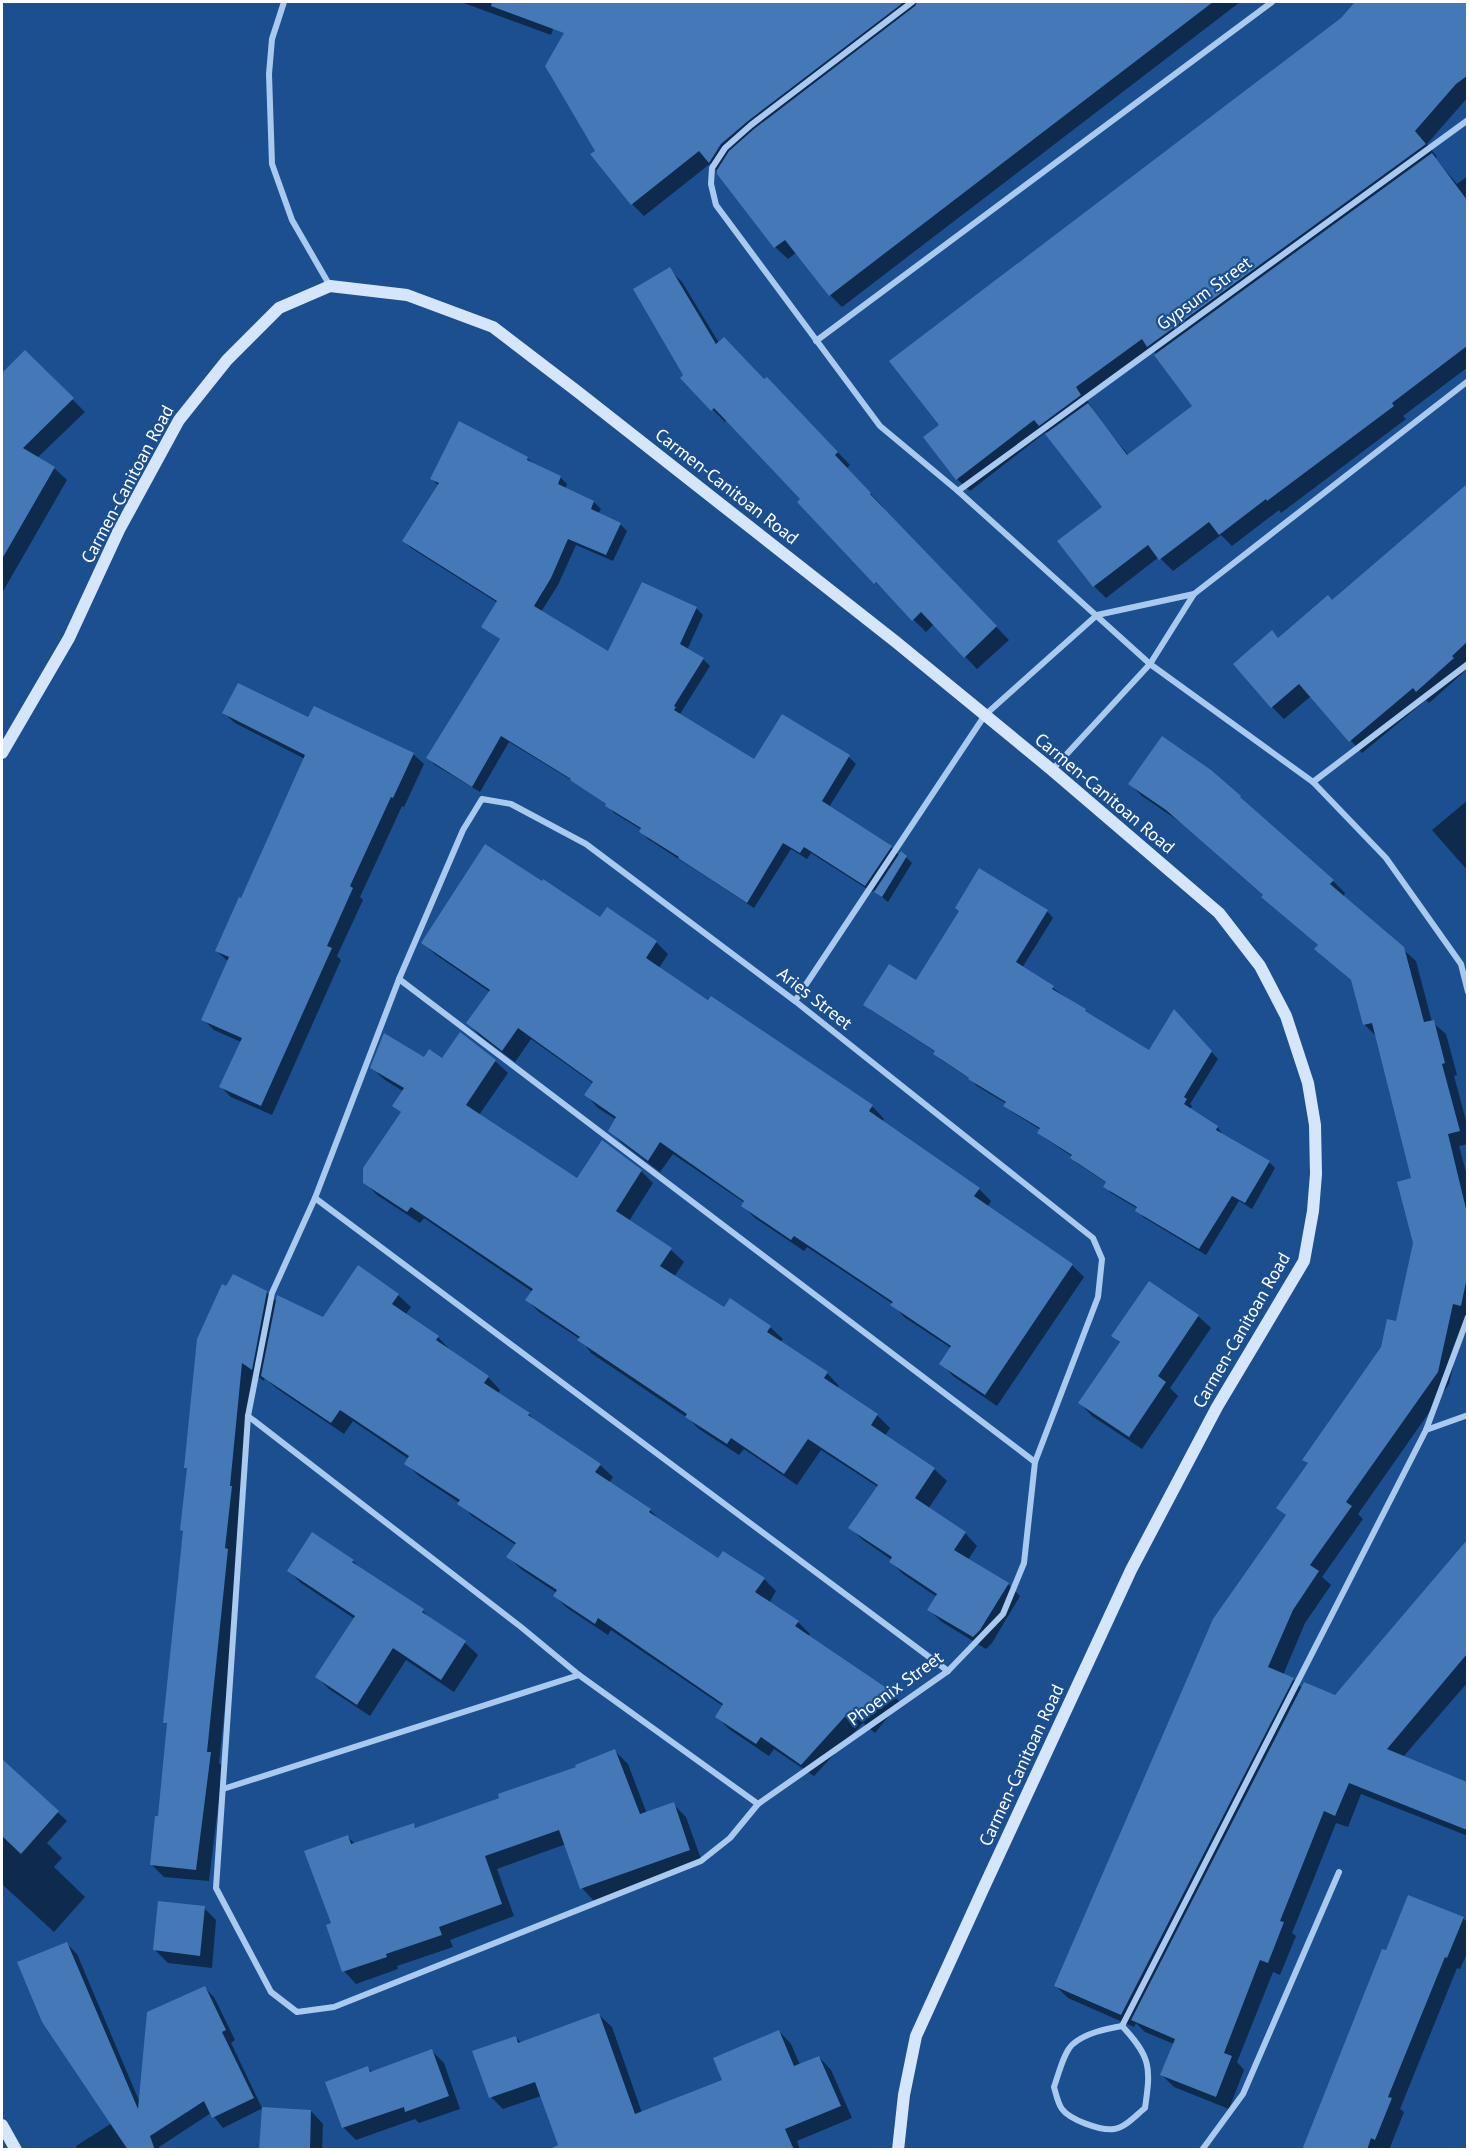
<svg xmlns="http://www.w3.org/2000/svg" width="1469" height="2151" viewBox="0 0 1469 2151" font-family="'PT Sans',sans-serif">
<rect width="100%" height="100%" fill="#1b4f8f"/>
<g fill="#0007" fill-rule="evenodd">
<path d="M 461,2 L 563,2 L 551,35 Z"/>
<path d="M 595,2 L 614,2 L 625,16 L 647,2 L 757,2 L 745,35 L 787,2 L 1240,2 L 842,307 L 830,295 L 797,252 L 788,259 L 775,247 L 711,163 L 644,216 L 632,204 L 577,14 Z"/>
<path d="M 1357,2 L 1468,2 L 1468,97 L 1427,144 L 1437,157 L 1435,158 L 1457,184 L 1468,176 L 1468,367 L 1403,416 L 1406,419 L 1281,513 L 1279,510 L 1232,546 L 1221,535 L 1173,571 L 1159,557 L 1106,598 L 1094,586 L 1104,508 L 1046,432 L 970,491 L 957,479 L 941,425 L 1342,19 ZM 1154,351 L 1194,407 L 1129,456 L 1091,409 L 1092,408 L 1087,400 Z"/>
<path d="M 669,269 L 682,282 L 719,343 L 764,381 L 779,391 L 850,465 L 847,468 L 883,507 L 882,508 L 1009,640 L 977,669 L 934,624 L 926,632 L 844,551 L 802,499 L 727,420 L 725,422 L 682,378 L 685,375 Z"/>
<path d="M 25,352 L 85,412 L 37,458 L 54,468 L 67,480 L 2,593 L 2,426 L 8,414 L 2,407 L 2,376 Z"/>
<path d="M 527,458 L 535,465 L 560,477 L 567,484 L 565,489 L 594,502 L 601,509 L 598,514 L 620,524 L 627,531 L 613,561 L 576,545 L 558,585 L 541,612 L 609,653 L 696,608 L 703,615 L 687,650 L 703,659 L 710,666 L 680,714 L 755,761 L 849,757 L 856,764 L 829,807 L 891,847 L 900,856 L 906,857 L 912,863 L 888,902 L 874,890 L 872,892 L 811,853 L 807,859 L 791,849 L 754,908 L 648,839 L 641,832 L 642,830 L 614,813 L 607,805 L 573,781 L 509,742 L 480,792 L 435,765 L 428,758 L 501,640 L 483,627 L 498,603 L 411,548 L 404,541 L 439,486 L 431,478 Z"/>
<path d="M 1468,486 L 1468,665 L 1464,669 L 1465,671 L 1429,703 L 1426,700 L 1362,753 L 1311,696 L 1284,719 L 1272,707 L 1279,640 L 1332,601 Z"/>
<path d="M 224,713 L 309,719 L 413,754 L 424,764 L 404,807 L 402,806 L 360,897 L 363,900 L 337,956 L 341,960 L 272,1115 L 231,1097 L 220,1086 L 241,1042 L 214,1030 L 203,1019 L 229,962 L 216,951 L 242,900 L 305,759 L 235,723 Z"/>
<path d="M 1130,784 L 1240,797 L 1252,810 L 1333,881 L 1345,893 L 1343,897 L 1416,961 L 1432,1022 L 1446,1034 L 1457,1075 L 1454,1076 L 1468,1128 L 1468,1144 L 1459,1146 L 1468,1180 L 1468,1316 L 1465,1315 L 1449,1384 L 1358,1514 L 1363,1519 L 1322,1577 L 1331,1585 L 1305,1623 L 1283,1675 L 1293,1679 L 1302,1688 L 1335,1696 L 1468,1543 L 1468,1682 L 1403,1757 L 1468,1784 L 1468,1836 L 1361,1794 L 1348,1827 L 1336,1823 L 1292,1933 L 1296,1936 L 1280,1975 L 1273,1972 L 1237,2062 L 1244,2070 L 1229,2109 L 1174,2087 L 1162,2075 L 1174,2044 L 1145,2032 L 1136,2023 L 1134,2027 L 1068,1998 L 1056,1986 L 1287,1516 L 1278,1508 L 1309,1464 L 1304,1459 L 1382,1347 L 1397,1323 L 1415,1243 L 1412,1179 L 1376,1036 L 1364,1024 L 1353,982 L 1316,949 L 1319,946 L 1264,896 L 1180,822 L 1142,796 Z"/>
<path d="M 1468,800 L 1468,871 L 1432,830 Z"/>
<path d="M 1047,911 L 1053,918 L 1022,968 L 1053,988 L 1091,1016 L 1150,1052 L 1180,1017 L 1218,1059 L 1190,1104 L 1192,1106 L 1190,1110 L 1218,1128 L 1223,1135 L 1269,1162 L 1275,1168 L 1252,1209 L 1239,1201 L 1206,1255 L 1143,1217 L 1137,1210 L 1138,1209 L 1111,1193 L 1105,1186 L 1107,1183 L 1078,1164 L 1072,1158 L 1073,1157 L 1046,1139 L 1039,1133 L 1041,1130 L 1012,1112 L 1005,1106 L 1007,1104 L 977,1086 L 970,1079 L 941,1060 L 935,1054 L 936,1052 L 872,1011 L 865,1005 L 916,982 Z"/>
<path d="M 601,919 L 656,942 L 668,954 L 659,968 L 872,1106 L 884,1119 L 882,1122 L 979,1189 L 991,1201 L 987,1207 L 1072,1265 L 1084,1277 L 997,1406 L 953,1376 L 941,1363 L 951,1348 L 904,1317 L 893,1304 L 807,1247 L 804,1251 L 755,1218 L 743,1206 L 745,1203 L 673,1154 L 660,1172 L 622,1143 L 610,1131 L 617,1120 L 598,1108 L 586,1095 L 594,1084 L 531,1039 L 515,1062 L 480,1036 L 468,1023 L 490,992 L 436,955 L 423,943 Z"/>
<path d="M 424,1059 L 495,1061 L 508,1073 L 479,1115 L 577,1180 L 641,1171 L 653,1183 L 629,1221 L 671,1250 L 684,1262 L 674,1277 L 724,1309 L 770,1327 L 783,1339 L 780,1342 L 827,1373 L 839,1386 L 837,1389 L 877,1415 L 890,1428 L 885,1436 L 934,1469 L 947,1481 L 928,1509 L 965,1533 L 977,1546 L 968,1560 L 1008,1584 L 1020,1596 L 992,1643 L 986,1649 L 942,1622 L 929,1610 L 937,1597 L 903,1574 L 891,1562 L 892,1560 L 863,1540 L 850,1528 L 878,1487 L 821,1450 L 797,1485 L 744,1449 L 739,1455 L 699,1429 L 689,1419 L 591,1353 L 580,1339 L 539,1312 L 527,1300 L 533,1292 L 424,1218 L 420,1223 L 377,1195 L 365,1182 L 402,1113 L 393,1105 L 403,1091 L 385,1080 L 372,1068 Z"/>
<path d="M 1150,1283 L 1198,1316 L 1211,1328 L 1170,1388 L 1178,1396 L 1142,1449 L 1092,1416 L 1080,1403 L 1121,1344 L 1113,1336 Z"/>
<path d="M 266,1292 L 277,1302 L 323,1318 L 398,1295 L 411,1307 L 405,1315 L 438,1337 L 450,1350 L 449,1351 L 488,1377 L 500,1390 L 498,1394 L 529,1414 L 537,1423 L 600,1465 L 613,1477 L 609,1483 L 650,1510 L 661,1521 L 719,1560 L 764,1579 L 776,1591 L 769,1603 L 798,1622 L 810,1634 L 808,1637 L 887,1690 L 900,1702 L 875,1733 L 863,1723 L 814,1776 L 774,1749 L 769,1756 L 729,1729 L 717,1717 L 723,1706 L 611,1630 L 608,1635 L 567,1608 L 555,1596 L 557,1593 L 521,1569 L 508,1557 L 516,1545 L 472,1516 L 460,1503 L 419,1476 L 406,1464 L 409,1459 L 353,1421 L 344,1434 L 276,1388 L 265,1378 L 264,1381 L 254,1374 L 240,1563 L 219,1763 L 223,1766 L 209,1881 L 164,1877 L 151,1864 L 159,1818 L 169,1726 L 165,1722 L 185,1533 L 182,1530 L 189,1470 L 186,1467 Z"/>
<path d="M 353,1561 L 362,1570 L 423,1611 L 433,1621 L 465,1643 L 478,1655 L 454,1692 L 406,1660 L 370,1716 L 329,1689 L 317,1677 L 355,1619 L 301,1583 L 289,1571 Z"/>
<path d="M 615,1751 L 628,1764 L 647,1814 L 673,1804 L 686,1817 L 702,1862 L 594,1901 L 582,1888 L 566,1844 L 497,1869 L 514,1916 L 450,1940 L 453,1947 L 397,1966 L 398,1969 L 356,1984 L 344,1971 L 333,1924 L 348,1837 L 355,1844 L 413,1825 L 417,1829 L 578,1768 Z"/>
<path d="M 2,1761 L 67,1821 L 47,1843 L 62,1858 L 54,1867 L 85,1897 L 54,1932 L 2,1884 Z"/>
<path d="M 204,1908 L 216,1920 L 212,1968 L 168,1963 L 155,1950 Z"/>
<path d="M 1463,1918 L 1468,1923 L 1468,1951 L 1460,1969 L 1457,1968 L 1400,2109 L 1404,2112 L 1389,2150 L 1304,2150 Z"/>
<path d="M 67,1944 L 77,1954 L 140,2103 L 204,1987 L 214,1997 L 235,2040 L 231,2043 L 262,2108 L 311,2111 L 323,2124 L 322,2150 L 261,2150 L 263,2108 L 223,2128 L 211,2113 L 159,2147 L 160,2150 L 78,2150 L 76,2146 L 112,2123 Z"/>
<path d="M 599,2015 L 612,2027 L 642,2113 L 724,2080 L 779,2031 L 791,2044 L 800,2065 L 819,2057 L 831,2070 L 852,2118 L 797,2141 L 800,2150 L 561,2150 L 541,2096 L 503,2109 L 491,2097 L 516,2037 L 521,2043 Z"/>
<path d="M 432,2051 L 444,2063 L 460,2109 L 419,2123 L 415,2119 L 356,2140 L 343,2127 L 368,2068 L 372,2072 Z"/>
</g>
<g fill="#4478b7">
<path d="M 492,2 L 904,2 L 748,121 L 721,144 L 709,163 L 699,151 L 631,205 L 590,154 L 595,151 L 545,66 L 564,33 L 491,6 Z"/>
<path d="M 917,2 L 1213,2 L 829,296 L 785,240 L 774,248 L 717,174 L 717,170 L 729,151 L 754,129 L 915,6 Z"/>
<path d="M 1355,2 L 1467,2 L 1467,76 L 1456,84 L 1415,131 L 1426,144 L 1147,347 L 1142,339 L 1076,387 L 1081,395 L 1039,426 L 1034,420 L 956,480 L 923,437 L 939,425 L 889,361 L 1341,18 Z"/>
<path d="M 1432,153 L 1467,200 L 1467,346 L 1392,403 L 1394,406 L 1267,501 L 1266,499 L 1219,535 L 1209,522 L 1159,560 L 1148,545 L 1093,587 L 1057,541 L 1102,507 L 1045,434 L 1088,403 L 1127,455 L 1192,406 L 1154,355 Z"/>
<path d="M 670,267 L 716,344 L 724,337 L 764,379 L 767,377 L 838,452 L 835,455 L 871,493 L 870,494 L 997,626 L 964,658 L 921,612 L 912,621 L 876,582 L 874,584 L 797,502 L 800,499 L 714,408 L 711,411 L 680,378 L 683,375 L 633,289 Z"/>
<path d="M 25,350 L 74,398 L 23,448 L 55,467 L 2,559 L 2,373 Z"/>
<path d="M 459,421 L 528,457 L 527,460 L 561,476 L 558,484 L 594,501 L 591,509 L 621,523 L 606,555 L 568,539 L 551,578 L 534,606 L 608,651 L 642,582 L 697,607 L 680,644 L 704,658 L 674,706 L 676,707 L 674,710 L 754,759 L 782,714 L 850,755 L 822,801 L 892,846 L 865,886 L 804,847 L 800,853 L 783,843 L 747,903 L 678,858 L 679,857 L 639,832 L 641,828 L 605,806 L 606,804 L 570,780 L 571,779 L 501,736 L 472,787 L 426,758 L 500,639 L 481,627 L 497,601 L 402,541 L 439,483 L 430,479 Z"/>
<path d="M 1467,484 L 1467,642 L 1452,656 L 1454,658 L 1416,692 L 1413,688 L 1349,742 L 1299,684 L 1271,708 L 1233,664 L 1272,630 L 1278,638 L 1328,595 L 1332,600 Z"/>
<path d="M 238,683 L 308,717 L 314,706 L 414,753 L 393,798 L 391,797 L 350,886 L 353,888 L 327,946 L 332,948 L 261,1106 L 219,1087 L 242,1038 L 201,1020 L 229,957 L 215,951 L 239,897 L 241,898 L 305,755 L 222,713 Z"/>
<path d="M 1162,736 L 1211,770 L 1241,796 L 1240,797 L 1334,880 L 1330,884 L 1404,947 L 1424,1022 L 1434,1020 L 1445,1063 L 1442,1064 L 1460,1131 L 1448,1134 L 1467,1213 L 1467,1277 L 1461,1306 L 1453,1304 L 1438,1372 L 1346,1502 L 1352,1506 L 1310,1565 L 1319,1571 L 1293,1610 L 1268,1667 L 1294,1678 L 1121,2015 L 1054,1986 L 1213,1619 L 1286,1515 L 1276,1508 L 1308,1463 L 1302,1460 L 1381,1347 L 1387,1319 L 1396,1321 L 1413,1243 L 1397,1182 L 1411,1178 L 1372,1023 L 1363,1025 L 1351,980 L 1314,949 L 1318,945 L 1261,897 L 1263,895 L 1166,810 L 1128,784 Z"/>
<path d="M 485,844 L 542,881 L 543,879 L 600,917 L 607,907 L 657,941 L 646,958 L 708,1000 L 711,996 L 873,1105 L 869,1111 L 980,1188 L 974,1196 L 1073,1264 L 985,1395 L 939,1364 L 951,1346 L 890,1305 L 893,1302 L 794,1236 L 791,1240 L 741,1206 L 744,1201 L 660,1142 L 648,1161 L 608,1131 L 616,1117 L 584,1095 L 593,1082 L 518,1028 L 502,1051 L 466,1023 L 490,990 L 421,943 Z"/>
<path d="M 901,851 L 907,856 L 882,897 L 874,892 Z"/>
<path d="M 979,868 L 1048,910 L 1016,962 L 1054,986 L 1052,989 L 1086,1009 L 1085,1011 L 1149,1050 L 1174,1009 L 1212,1051 L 1184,1097 L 1187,1099 L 1184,1104 L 1218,1126 L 1216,1130 L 1270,1161 L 1245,1203 L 1232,1196 L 1199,1249 L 1135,1211 L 1137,1207 L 1103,1187 L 1106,1182 L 1070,1158 L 1072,1155 L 1037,1133 L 1040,1128 L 1003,1106 L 1006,1102 L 968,1079 L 969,1078 L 933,1054 L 935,1051 L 863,1005 L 889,964 L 916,980 L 959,911 L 955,908 Z"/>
<path d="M 460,1032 L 496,1060 L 466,1105 L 577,1178 L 602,1140 L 642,1170 L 616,1211 L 672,1248 L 660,1266 L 724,1307 L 730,1298 L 771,1326 L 767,1332 L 828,1372 L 824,1378 L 878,1414 L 871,1425 L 935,1468 L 915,1498 L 966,1532 L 954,1550 L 1009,1583 L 980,1630 L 973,1637 L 927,1610 L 937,1594 L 889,1562 L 892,1557 L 848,1528 L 878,1485 L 808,1439 L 784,1474 L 731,1438 L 727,1444 L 685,1417 L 687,1414 L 577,1340 L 580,1337 L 525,1300 L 533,1289 L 411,1207 L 407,1212 L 363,1183 L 363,1168 L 401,1112 L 392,1106 L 404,1088 L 370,1068 L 384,1033 L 424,1057 L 429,1049 L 442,1058 Z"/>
<path d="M 358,1265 L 399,1294 L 392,1304 L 439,1336 L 436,1340 L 489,1376 L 484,1383 L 530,1413 L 528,1415 L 601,1464 L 595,1472 L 651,1509 L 649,1512 L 718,1558 L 723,1551 L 765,1578 L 755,1592 L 799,1621 L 795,1626 L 888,1689 L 862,1722 L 849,1712 L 801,1765 L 761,1737 L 756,1744 L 715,1717 L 723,1704 L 598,1618 L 595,1624 L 553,1596 L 557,1590 L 506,1557 L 516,1543 L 457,1504 L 460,1500 L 404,1464 L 409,1456 L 340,1410 L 331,1423 L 261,1376 L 277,1295 L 323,1317 Z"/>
<path d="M 233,1274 L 267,1291 L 252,1370 L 242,1363 L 230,1486 L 232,1486 L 225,1548 L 228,1549 L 207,1752 L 211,1752 L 196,1870 L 150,1865 L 155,1816 L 158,1816 L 167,1723 L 163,1723 L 183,1531 L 180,1530 L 187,1468 L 184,1468 L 197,1339 L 222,1284 L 226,1286 Z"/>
<path d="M 1149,1281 L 1199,1315 L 1158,1376 L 1166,1382 L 1129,1437 L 1078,1403 L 1120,1342 L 1111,1336 Z"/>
<path d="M 312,1532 L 354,1560 L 352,1562 L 424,1609 L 422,1612 L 466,1641 L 441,1680 L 393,1648 L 357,1705 L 315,1677 L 355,1616 L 287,1571 Z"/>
<path d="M 1467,1540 L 1467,1654 L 1387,1749 L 1467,1782 L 1467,1830 L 1349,1783 L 1335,1816 L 1324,1811 L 1280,1921 L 1284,1922 L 1268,1963 L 1260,1960 L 1224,2053 L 1232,2056 L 1216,2097 L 1160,2075 L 1175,2039 L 1131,2020 L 1304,1682 L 1335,1695 Z"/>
<path d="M 615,1749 L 640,1814 L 674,1802 L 690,1850 L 580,1889 L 559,1830 L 485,1856 L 502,1904 L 439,1927 L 442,1935 L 386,1954 L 387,1957 L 342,1972 L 326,1925 L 331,1923 L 304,1851 L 348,1835 L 351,1844 L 414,1823 L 415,1828 L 499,1798 L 498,1794 L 576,1767 L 575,1765 Z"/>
<path d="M 2,1759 L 59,1811 L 21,1854 L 2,1836 Z"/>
<path d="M 1408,1895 L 1464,1917 L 1447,1958 L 1445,1957 L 1388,2097 L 1392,2098 L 1375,2140 L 1371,2138 L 1367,2150 L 1302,2150 L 1382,1949 L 1386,1950 Z"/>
<path d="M 158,1901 L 205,1906 L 200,1956 L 153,1950 Z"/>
<path d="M 67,1942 L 138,2109 L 147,2012 L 205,1986 L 226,2030 L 222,2032 L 254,2098 L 212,2118 L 204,2101 L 150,2136 L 155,2150 L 128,2150 L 42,2022 L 17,1962 Z"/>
<path d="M 599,2013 L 635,2114 L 722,2080 L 713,2058 L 779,2030 L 794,2066 L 819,2056 L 841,2106 L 785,2129 L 794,2150 L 553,2150 L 552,2148 L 558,2145 L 535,2082 L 489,2098 L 472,2051 L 516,2036 L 518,2043 Z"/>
<path d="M 432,2049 L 449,2096 L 405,2112 L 404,2107 L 342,2128 L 325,2082 L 368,2066 L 370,2072 Z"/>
<path d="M 262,2107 L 311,2110 L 310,2150 L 259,2150 Z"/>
</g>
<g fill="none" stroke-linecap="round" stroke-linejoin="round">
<g stroke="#a9c9ee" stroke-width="6">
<path d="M 284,2 L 272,39 L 269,74 L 272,164 L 292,220 L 330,286"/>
<path d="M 912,2 L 751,125 L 725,148 L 712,168 L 711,184 L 716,205 L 880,426 L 958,491 L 1150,664 L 1313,782 L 1386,858 L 1461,964 L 1468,992"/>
<path d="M 816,341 L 1272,2"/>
<path d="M 958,491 L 1468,120"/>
<path d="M 1052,770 L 1150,664 L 1194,594 L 1468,381"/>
<path d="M 1313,782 L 1468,664"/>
<path d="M 482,799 L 511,804 L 586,844 L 795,1001 L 1093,1238 L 1102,1259 L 1098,1297 L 1035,1462 L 1024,1563 L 1003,1614 L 948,1671 L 758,1804 L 730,1838 L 701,1861 L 334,2007 L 297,2012 L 271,1992 L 216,1888 L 248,1416 L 272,1293 L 315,1198 L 399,979 L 463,830 Z"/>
<path d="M 399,979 L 1035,1462"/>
<path d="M 795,1001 L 985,715 L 1097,615 L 1194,594"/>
<path d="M 315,1198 L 948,1671"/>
<path d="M 248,1416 L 521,1627 L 579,1675 L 758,1804"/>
<path d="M 1426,1430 L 1468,1415"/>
<path d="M 223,1789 L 579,1675"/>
<path d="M 1122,2026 L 1426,1430 L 1468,1317"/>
<path d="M 1122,2026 C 1151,2057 1151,2067 1145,2108 C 1136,2115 1126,2127 1114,2129 C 1101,2131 1070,2120 1062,2109 C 1058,2104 1056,2094 1054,2087 C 1058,2076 1064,2051 1073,2044 C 1086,2033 1105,2029 1122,2026 Z"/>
<path d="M 1202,2150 L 1243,2094 L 1339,1872"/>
</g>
<g stroke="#d6e6fa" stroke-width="12">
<path d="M 2,753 L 69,638 L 119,530 L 179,420 L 227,360 L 279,308 L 330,286 L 407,295 L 493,327 L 578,392 L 896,642 L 1052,770 L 1219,913 L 1260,966 L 1286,1016 L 1308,1083 L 1315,1125 L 1316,1174 L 1313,1211 L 1304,1261 L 1217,1407 L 1131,1570 L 984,1887 L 916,2036 L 904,2095 L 898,2150"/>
<path d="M 2,2125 L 16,2150"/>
</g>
</g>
<g text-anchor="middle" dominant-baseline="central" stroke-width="4.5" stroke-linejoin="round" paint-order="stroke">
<g font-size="18" fill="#fff" stroke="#1b4f8f">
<text transform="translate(1204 293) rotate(-36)">Gypsum Street</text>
<text transform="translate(127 484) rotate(-62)">Carmen-Canitoan Road</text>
<text transform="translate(727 486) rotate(38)">Carmen-Canitoan Road</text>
<text transform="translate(1105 793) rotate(40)">Carmen-Canitoan Road</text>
<text transform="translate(815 998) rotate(38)">Aries Street</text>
<text transform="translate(1241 1330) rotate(-60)">Carmen-Canitoan Road</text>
<text transform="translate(895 1688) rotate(-36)">Phoenix Street</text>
<text transform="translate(1021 1765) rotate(-65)">Carmen-Canitoan Road</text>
</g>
</g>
<rect width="1469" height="2151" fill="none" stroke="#ffffff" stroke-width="6"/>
</svg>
